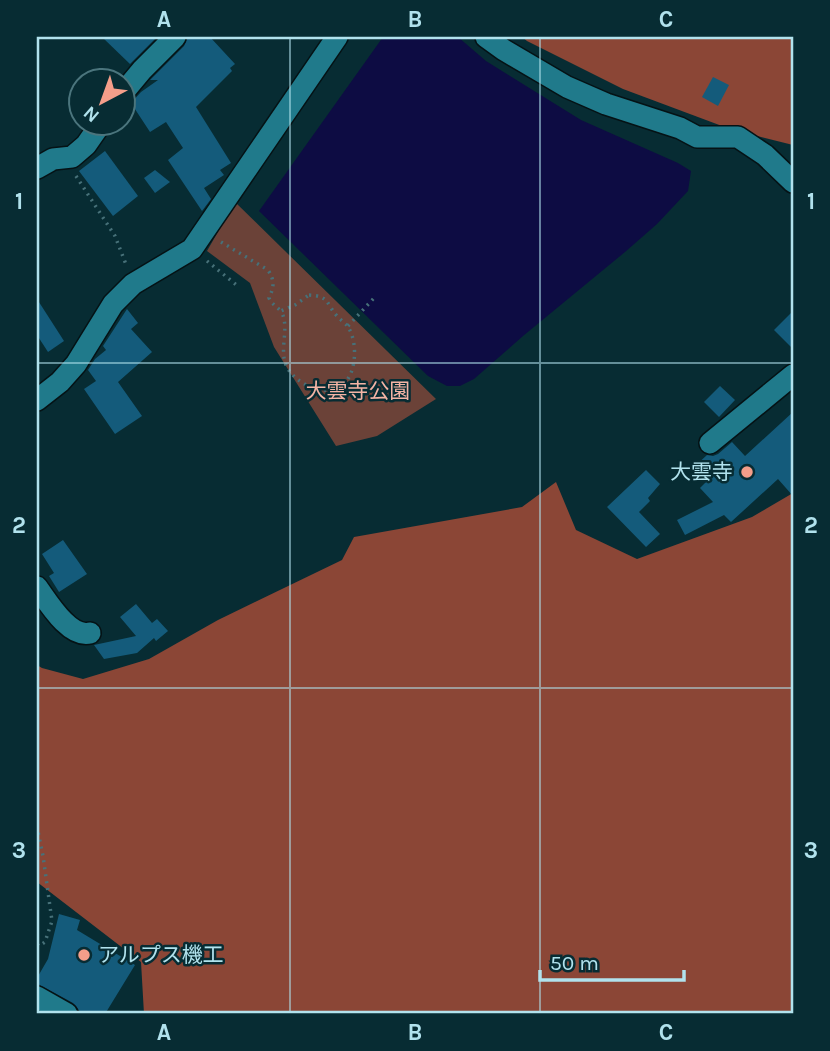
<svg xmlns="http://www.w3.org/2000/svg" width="830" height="1051" viewBox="0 0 830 1051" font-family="Karla,'Noto Sans JP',sans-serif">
<rect width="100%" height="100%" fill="#072c33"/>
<path fill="#6b4238" d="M 235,202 L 436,399 L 377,436 L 336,446 L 274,347 L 250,283 L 207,251 Z"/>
<g fill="#8b4636">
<path d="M 522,37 L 793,37 L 793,145 L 730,129 L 623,89 L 527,41 Z"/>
<path d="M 556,482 L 576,530 L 637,559 L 752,517 L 793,493 L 793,1014 L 144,1014 L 141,962 L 37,882 L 37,665 L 42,668 L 83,679 L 149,659 L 218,620 L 342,560 L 354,537 L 522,507 Z"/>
</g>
<path fill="#0d0c43" d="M 383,37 L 458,37 L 486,61 L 581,120 L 678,163 L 691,171 L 688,191 L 657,224 L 625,252 L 523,336 L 474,379 L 460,386 L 447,386 L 428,376 L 259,211 Z"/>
<g fill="#145b7b">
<path d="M 102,37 L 157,37 L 130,64 Z"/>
<path d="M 188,37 L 210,37 L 235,64 L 230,68 L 232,71 L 196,107 L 231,163 L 220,170 L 224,175 L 204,188 L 211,199 L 202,211 L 168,160 L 183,148 L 166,122 L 150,132 L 131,103 L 141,92 L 158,80 L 150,80 L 184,46 Z"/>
<path d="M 713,77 L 729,85 L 718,106 L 702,97 Z"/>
<path d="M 105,151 L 138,196 L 113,216 L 79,171 Z"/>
<path d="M 155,170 L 170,182 L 155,193 L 144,178 Z"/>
<path d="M 37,299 L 64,341 L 48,352 L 37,335 Z"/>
<path d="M 127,309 L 138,323 L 131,329 L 152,352 L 118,382 L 142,416 L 115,434 L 84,389 L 96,381 L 88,370 L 95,359 L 106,350 L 103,346 Z"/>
<path d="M 793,311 L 793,349 L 774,330 Z"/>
<path d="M 720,386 L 735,400 L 719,417 L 704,402 Z"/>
<path d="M 793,412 L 793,496 L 778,479 L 731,522 L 724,515 L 685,535 L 677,520 L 713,502 L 700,488 L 708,480 L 695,466 L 707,455 L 713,456 L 718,454 L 732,442 L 745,456 Z"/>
<path d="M 646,470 L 660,484 L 648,498 L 650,501 L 639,512 L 660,534 L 646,547 L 607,507 Z"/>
<path d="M 63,540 L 87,574 L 59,592 L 49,576 L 54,573 L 42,554 Z"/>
<path d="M 136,604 L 152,623 L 157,619 L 168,631 L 156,641 L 154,638 L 137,653 L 104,659 L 94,645 L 136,636 L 120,617 Z"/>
<path d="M 59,914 L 80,920 L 77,930 L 135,965 L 105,1014 L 82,1014 L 73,1003 L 38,984 L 37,982 L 37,978 L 48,959 Z"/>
</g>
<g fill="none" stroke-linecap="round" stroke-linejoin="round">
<g stroke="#051215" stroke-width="24">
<g id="minor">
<path d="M 486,37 L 504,50 L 567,87 L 606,104 L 680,128 L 697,137 L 738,137 L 765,155 L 793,182"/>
<path d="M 122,94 L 142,70 L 175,37"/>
<path d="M 37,168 L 53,159 L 72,157 L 86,145 L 102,122"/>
<path d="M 37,400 L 60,382 L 76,364 L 113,304 L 133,284 L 192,249 L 337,37"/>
<path d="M 710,443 L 793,375"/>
<path d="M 37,587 C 48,602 69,638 90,633"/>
<path d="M 37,997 L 67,1014"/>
</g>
</g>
<g stroke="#477179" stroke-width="3.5" stroke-dasharray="2 5" stroke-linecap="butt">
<path d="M 76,176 L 115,236 L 127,267"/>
<path d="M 221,242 L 268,270 C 275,281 274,287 269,298 L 271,302 L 281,311"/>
<path d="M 207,261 L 239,287"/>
<path d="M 309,295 C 330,296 326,304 337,316 C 340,320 346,323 348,327 C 359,343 357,383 335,389 C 319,394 297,383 288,369 C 277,351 291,329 281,311 L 295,305 Z"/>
<path d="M 348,326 L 375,297"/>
<path d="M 37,826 L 43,856 L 52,921 L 45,942 L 39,946 L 37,944"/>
</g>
<use href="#minor" stroke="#207a8b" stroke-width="21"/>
</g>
<path fill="none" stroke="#b1e2ed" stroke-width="2" stroke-opacity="0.55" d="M 290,37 L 290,1014M 540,37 L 540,1014M 37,363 L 793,363M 37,688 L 793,688"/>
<g fill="#f49e8a" stroke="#072c33" stroke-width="2.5">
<circle cx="747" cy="472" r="7"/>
<circle cx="84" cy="955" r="7"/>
</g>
<g text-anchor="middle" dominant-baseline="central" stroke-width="5" stroke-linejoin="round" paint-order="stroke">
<g font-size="21" fill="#f3b4a5" stroke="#072c33">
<text x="358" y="391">大雲寺公園</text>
</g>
<g font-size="21" fill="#b1e2ed" stroke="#072c33" text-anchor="end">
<text x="733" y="472">大雲寺</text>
<text x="98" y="955" text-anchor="start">アルプス機工</text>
</g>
</g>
<rect width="830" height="1051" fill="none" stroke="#072c33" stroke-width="77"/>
<g transform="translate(102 102) rotate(221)"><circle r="33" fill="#072c33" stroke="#4b757d" stroke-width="2"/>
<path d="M0-5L12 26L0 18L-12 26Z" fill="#f49e8a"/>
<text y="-10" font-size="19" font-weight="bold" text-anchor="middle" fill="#b1e2ed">N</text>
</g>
<path d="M540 970v10h144v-10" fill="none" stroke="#b1e2ed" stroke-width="3.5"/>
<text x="550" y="970" font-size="21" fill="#b1e2ed" stroke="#072c33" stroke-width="5" paint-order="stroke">50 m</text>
<rect x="38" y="38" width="754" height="974" fill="none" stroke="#b1e2ed" stroke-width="2.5"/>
<g font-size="23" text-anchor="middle" font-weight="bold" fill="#b1e2ed">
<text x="164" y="27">A</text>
<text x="415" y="27">B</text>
<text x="666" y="27">C</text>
<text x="19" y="209">1</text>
<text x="811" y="209">1</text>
<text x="19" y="533">2</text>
<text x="811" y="533">2</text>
<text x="19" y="858">3</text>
<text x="811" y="858">3</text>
<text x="164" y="1040">A</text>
<text x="415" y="1040">B</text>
<text x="666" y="1040">C</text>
</g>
</svg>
